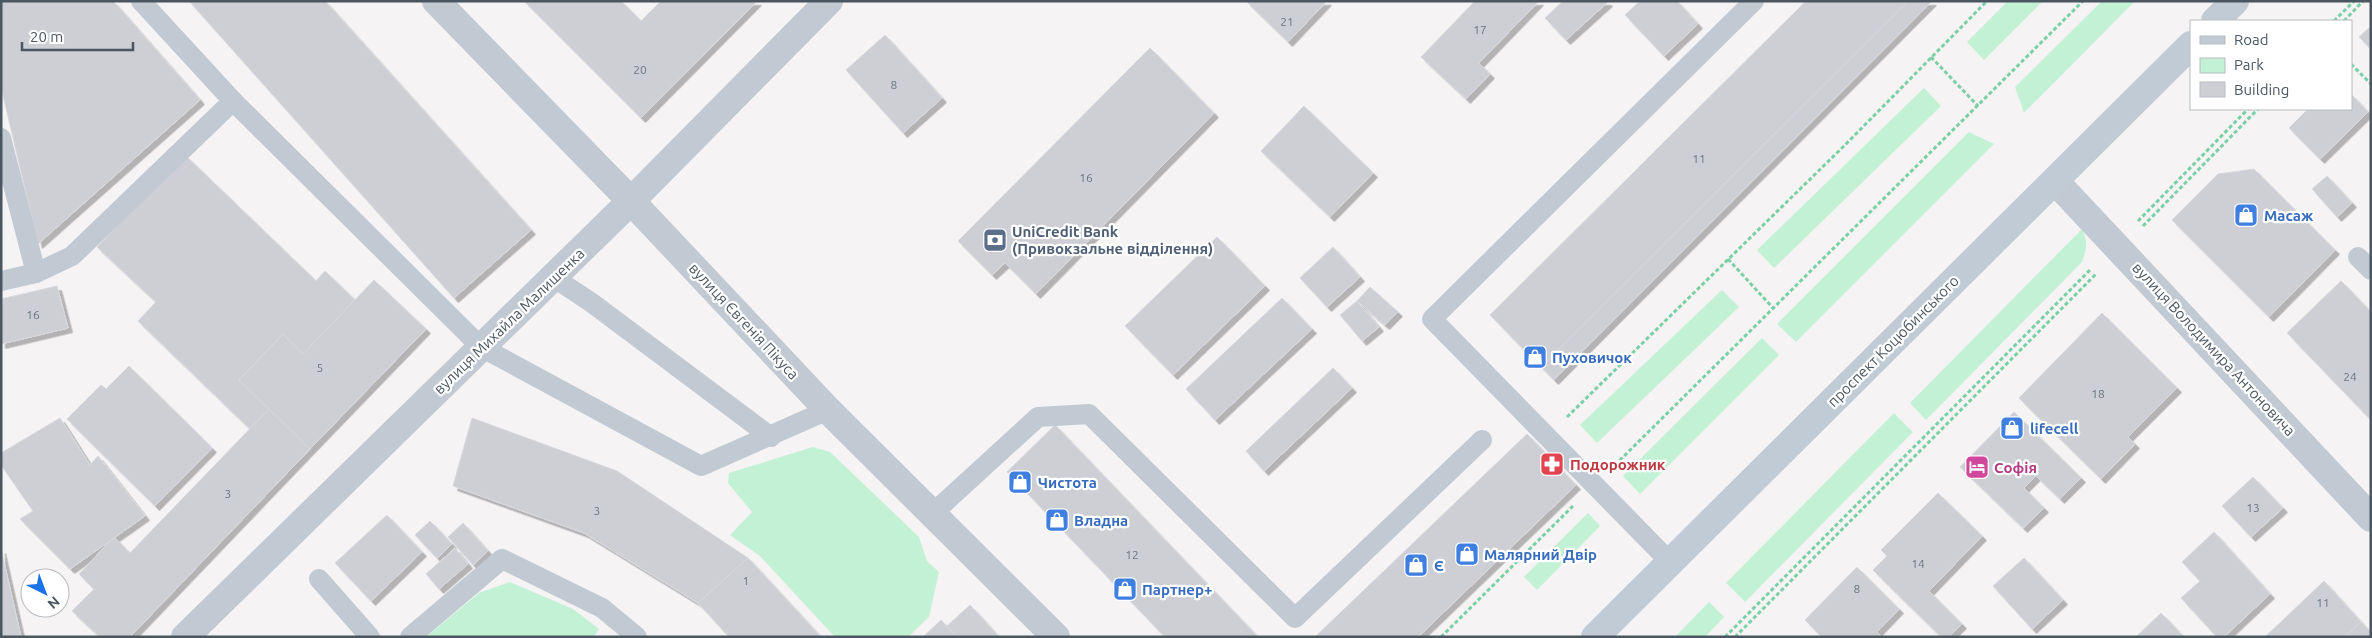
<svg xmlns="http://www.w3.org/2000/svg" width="2372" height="638" viewBox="0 0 2372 638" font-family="Ubuntu,sans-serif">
<defs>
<filter id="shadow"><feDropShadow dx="4.5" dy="4.5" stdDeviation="0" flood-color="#0004"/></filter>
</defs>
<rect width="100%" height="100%" fill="#f5f3f3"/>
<g fill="#c3f1d5">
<path d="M 2008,1 L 2043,1 L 1984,60 L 1967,42 Z"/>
<path d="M 2102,1 L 2135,1 L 2024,113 L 2015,87 Z"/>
<path d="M 1924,88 L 1941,106 L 1774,268 L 1757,250 Z"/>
<path d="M 1969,132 L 1994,144 L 1796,342 L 1777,324 Z"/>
<path d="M 2082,229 C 2088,242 2087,249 2082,262 L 1926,420 L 1910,403 Z"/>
<path d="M 1722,290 L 1739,307 L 1597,443 L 1580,425 Z"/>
<path d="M 1762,338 L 1779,355 L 1640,494 L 1623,476 Z"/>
<path d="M 1894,413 L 1913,432 L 1745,602 L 1726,583 Z"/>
<path d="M 813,447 L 830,452 L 919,537 L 927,561 L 939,572 L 929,617 L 908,637 L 835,637 L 760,556 L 730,535 L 752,512 L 728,483 L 729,473 Z"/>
<path d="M 1588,513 L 1600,526 L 1537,590 L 1524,577 Z"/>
<path d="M 510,582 L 573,609 L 599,629 L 594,637 L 426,637 L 479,593 Z"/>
<path d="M 1709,602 L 1724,617 L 1705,637 L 1675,637 Z"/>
</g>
<g fill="#cdcfd5" stroke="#d7d9de" filter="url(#shadow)">
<path d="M 1,1 L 113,1 L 200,100 L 38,244 L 1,87 Z"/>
<path d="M 189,1 L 325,1 L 531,230 L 454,298 Z"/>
<path d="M 524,1 L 621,1 L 641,21 L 661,1 L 757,1 L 641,118 Z"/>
<path d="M 1246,1 L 1327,1 L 1288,42 Z"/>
<path d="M 1475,1 L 1539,1 L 1479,63 L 1490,74 L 1466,99 L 1421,57 Z"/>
<path d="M 1563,1 L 1607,1 L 1608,2 L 1566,40 L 1545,18 Z"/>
<path d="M 1640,1 L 1677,1 L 1698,24 L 1664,56 L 1625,15 Z"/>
<path d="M 1806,1 L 1908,1 L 1541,367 L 1490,315 Z"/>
<path d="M 1908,1 L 1932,1 L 1554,380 L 1541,367 Z"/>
<path d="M 2371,26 L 2371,49 L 2359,37 Z"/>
<path d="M 885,35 L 942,98 L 903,133 L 846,70 Z"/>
<path d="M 1150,48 L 1214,113 L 1036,294 L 1005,263 L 992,275 L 958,241 Z"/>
<path d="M 2351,94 L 2368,112 L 2320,159 L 2289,128 L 2308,109 L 2351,109 Z"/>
<path d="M 1304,106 L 1373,173 L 1330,217 L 1261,151 Z"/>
<path d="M 185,155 L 316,281 L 325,271 L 355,300 L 303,354 L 283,334 L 239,380 L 269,409 L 250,429 L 138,321 L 156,302 L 97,247 Z"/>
<path d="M 2254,169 L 2335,250 L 2269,317 L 2172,220 L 2218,174 Z"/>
<path d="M 2327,176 L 2352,203 L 2337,217 L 2312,189 Z"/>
<path d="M 1217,237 L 1265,286 L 1173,375 L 1125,326 Z"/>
<path d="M 1333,247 L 1360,277 L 1327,307 L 1300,278 Z"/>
<path d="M 374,280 L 426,329 L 310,449 L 239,380 L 283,334 L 303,354 Z"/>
<path d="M 2341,281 L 2371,312 L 2371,420 L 2287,333 Z"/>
<path d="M 57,286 L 68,328 L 1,344 L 1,299 Z"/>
<path d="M 1370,287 L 1398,312 L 1385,325 L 1357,301 Z"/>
<path d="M 1282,298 L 1312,329 L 1215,420 L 1186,389 Z"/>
<path d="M 1357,301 L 1379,327 L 1362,341 L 1340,315 Z"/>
<path d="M 2102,313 L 2177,388 L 2128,437 L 2135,444 L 2101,479 L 2019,398 Z"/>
<path d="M 129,366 L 212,448 L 155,506 L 67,419 L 101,385 L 106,389 Z"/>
<path d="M 1333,368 L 1352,388 L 1264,471 L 1246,451 Z"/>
<path d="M 269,409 L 310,449 L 130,637 L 100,637 L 72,611 L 94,589 L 79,574 L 114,537 L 130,553 Z"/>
<path d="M 2014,412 L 2081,478 L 2060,499 L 2036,476 L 2024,488 L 2044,508 L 2023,528 L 1960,467 Z"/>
<path d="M 60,418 L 90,465 L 98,456 L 145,516 L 70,569 L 20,519 L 33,511 L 1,465 L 1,453 Z"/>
<path d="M 472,418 L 617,471 L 748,558 L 698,603 L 584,533 L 453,486 Z"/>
<path d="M 1055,425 L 1258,637 L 1165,637 L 1007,472 Z"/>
<path d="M 1527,434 L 1576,485 L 1418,637 L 1315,637 Z"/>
<path d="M 2253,477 L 2283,508 L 2251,537 L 2222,506 Z"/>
<path d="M 1938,493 L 1982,536 L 1929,591 L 1962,624 L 1949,637 L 1941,637 L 1873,570 L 1887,556 L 1881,550 Z"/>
<path d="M 387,515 L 422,552 L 371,601 L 335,563 Z"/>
<path d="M 430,521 L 452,544 L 437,558 L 415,535 Z"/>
<path d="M 463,523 L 488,551 L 473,565 L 448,537 Z"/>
<path d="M 2214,532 L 2270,594 L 2224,637 L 2217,637 L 2181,598 L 2200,581 L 2182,562 Z"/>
<path d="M 455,548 L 468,564 L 439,589 L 426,574 Z"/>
<path d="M 1,549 L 21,637 L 1,637 Z"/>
<path d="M 748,558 L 821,637 L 729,637 L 698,603 Z"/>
<path d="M 2024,558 L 2063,600 L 2032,629 L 1993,586 Z"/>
<path d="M 1857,567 L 1899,609 L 1877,632 L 1882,637 L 1822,637 L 1805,620 Z"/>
<path d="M 2324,581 L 2361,622 L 2345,637 L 2265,637 Z"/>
<path d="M 970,605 L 999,637 L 957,637 L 947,626 Z"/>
<path d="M 2161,613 L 2184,637 L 2136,637 Z"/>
<path d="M 941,620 L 957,637 L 923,637 Z"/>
<path d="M 2361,622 L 2371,632 L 2371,637 L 2345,637 Z"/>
</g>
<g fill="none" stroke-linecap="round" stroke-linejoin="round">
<g stroke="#7ad0a6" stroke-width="3" stroke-dasharray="4 2.5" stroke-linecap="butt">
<path d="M 2334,21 L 2354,1"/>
<path d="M 2344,21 L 2363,1"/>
<path d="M 1931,57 L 1978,106"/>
<path d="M 2351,64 L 2371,84"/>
<path d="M 2138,221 L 2248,109"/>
<path d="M 2143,226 L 2258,109"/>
<path d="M 1728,259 L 1773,308"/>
<path d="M 1567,417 L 1845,145 L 1987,1"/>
<path d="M 1615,465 L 2083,1"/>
<path d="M 1441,637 L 1573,506"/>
<path d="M 1725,637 L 2091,269"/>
<path d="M 1735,637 L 2097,273"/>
</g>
<g stroke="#c1cad2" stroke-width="20">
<path d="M 141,1 L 233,101 L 481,347 L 701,466 L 828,410"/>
<path d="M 1,138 L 36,273"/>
<path d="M 2358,257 L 2371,270"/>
<path d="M 553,277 L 592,303 L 771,437"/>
<path d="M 1,281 L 36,273 L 72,256 L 233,101"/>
<path d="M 932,514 L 1038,417 L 1089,414 L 1295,618 L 1482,440"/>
<path d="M 1671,563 L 1432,319 L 1754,1"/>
<path d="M 319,579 L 370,637"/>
<path d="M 410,637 L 502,559 L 602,608 L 637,637"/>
</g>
<g stroke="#c1cad2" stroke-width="28">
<path d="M 436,1 L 631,201 L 828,410 L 1056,637"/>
<path d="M 2055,181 L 2371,518"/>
<path d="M 185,637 L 631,201 L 829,1"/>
</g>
<g stroke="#c1cbd6" stroke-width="28">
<path d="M 2215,21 L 2235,1"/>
<path d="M 1595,637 L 2191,45"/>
</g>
</g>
<defs>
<g id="shop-square" transform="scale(1.25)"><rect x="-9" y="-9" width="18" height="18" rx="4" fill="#3f7fe0" stroke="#fff"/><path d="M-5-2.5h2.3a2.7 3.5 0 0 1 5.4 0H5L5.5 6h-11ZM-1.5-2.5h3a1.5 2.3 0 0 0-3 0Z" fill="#fff"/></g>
<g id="bank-square" transform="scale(1.25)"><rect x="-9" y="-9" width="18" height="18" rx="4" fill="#5c6f8a" stroke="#fff"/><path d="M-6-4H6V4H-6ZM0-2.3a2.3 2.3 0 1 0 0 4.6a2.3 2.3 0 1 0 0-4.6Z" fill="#fff"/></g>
<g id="pharmacy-square" transform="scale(1.25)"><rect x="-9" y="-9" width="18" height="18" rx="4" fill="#e0444e" stroke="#fff"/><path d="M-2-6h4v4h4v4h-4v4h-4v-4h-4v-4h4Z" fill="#fff"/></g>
<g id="hotel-square" transform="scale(1.25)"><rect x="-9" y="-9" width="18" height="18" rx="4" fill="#d1479c" stroke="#fff"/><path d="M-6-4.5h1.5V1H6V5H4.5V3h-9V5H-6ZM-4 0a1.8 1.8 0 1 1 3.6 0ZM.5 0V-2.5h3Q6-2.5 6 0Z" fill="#fff"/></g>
</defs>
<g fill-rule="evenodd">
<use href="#shop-square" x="2246" y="215"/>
<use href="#bank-square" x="995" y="240"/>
<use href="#shop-square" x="1535" y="357"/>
<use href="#shop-square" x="2012" y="428"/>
<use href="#pharmacy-square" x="1552" y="464"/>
<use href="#hotel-square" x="1977" y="467"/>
<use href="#shop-square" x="1020" y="482"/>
<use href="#shop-square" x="1057" y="520"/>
<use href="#shop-square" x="1467" y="554"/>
<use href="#shop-square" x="1416" y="565"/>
<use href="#shop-square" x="1125" y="589"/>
</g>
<g text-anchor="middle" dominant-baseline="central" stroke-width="4.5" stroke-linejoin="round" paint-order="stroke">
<g font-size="12" fill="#6b747e">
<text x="1287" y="21">21</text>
<text x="1480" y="29">17</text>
<text x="640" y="69">20</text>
<text x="894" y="84">8</text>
<text x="1699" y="158">11</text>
<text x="1086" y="177">16</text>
<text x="33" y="314">16</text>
<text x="320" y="367">5</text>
<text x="2350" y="376">24</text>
<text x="2098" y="393">18</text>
<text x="228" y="493">3</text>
<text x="2253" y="507">13</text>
<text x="597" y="510">3</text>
<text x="1132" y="554">12</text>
<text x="1918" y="563">14</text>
<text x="746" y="580">1</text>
<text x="1857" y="588">8</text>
<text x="2323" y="602">11</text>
</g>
<g font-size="15" font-weight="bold" fill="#366cbe" stroke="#fff" text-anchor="start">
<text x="2264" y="215">Масаж</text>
<text x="1552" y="357">Пуховичок</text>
<text x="2030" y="428">lifecell</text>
<text x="1038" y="482">Чистота</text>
<text x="1074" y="520">Владна</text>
<text x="1484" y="554">Малярний Двір</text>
<text x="1434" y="565">Є</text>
<text x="1142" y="589">Партнер+</text>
</g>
<g font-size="15" font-weight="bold" fill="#4e5e75" stroke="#fff" text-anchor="start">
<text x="1012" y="231">UniCredit Bank<tspan x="1012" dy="17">(Привокзальне відділення)</tspan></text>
</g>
<g font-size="15" fill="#4a5661" stroke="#fff">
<text transform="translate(509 321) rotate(-44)">вулиця Михайла Малишенка</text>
<text transform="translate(744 321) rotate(47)">вулиця Євгенія Пікуса</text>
<text transform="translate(1893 341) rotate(-45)">проспект Коцюбинського</text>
<text transform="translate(2214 349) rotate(47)">вулиця Володимира Антоновича</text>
</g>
<g font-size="15" font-weight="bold" fill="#be3a42" stroke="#fff" text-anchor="start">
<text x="1570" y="464">Подорожник</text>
</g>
<g font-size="15" font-weight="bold" fill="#b23c85" stroke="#fff" text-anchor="start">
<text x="1994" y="467">Софія</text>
</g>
</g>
<rect width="2372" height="638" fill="none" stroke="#4a5661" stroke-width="5"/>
<rect x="2190" y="20" width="162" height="90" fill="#ffffff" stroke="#b7bbc0"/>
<rect x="2200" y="36" width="25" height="8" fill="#c1cbd6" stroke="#b7bbc0"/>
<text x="2234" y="45" font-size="15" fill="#4a5661">Road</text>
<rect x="2200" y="58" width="25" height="15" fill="#c3f1d5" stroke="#b7bbc0"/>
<text x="2234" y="70" font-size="15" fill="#4a5661">Park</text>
<rect x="2200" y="82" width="25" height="15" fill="#cdcfd5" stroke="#b7bbc0"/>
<text x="2234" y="95" font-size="15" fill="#4a5661">Building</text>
<g transform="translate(45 593) rotate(138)"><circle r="24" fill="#ffffff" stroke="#b7bbc0"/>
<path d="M0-4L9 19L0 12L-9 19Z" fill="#1a73e8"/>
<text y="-8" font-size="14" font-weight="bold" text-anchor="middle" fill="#4a5661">N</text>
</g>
<path d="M22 42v8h111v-8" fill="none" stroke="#4a5661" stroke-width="2.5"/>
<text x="30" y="42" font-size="15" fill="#4a5661" stroke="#ffffff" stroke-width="4" paint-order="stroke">20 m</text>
</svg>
